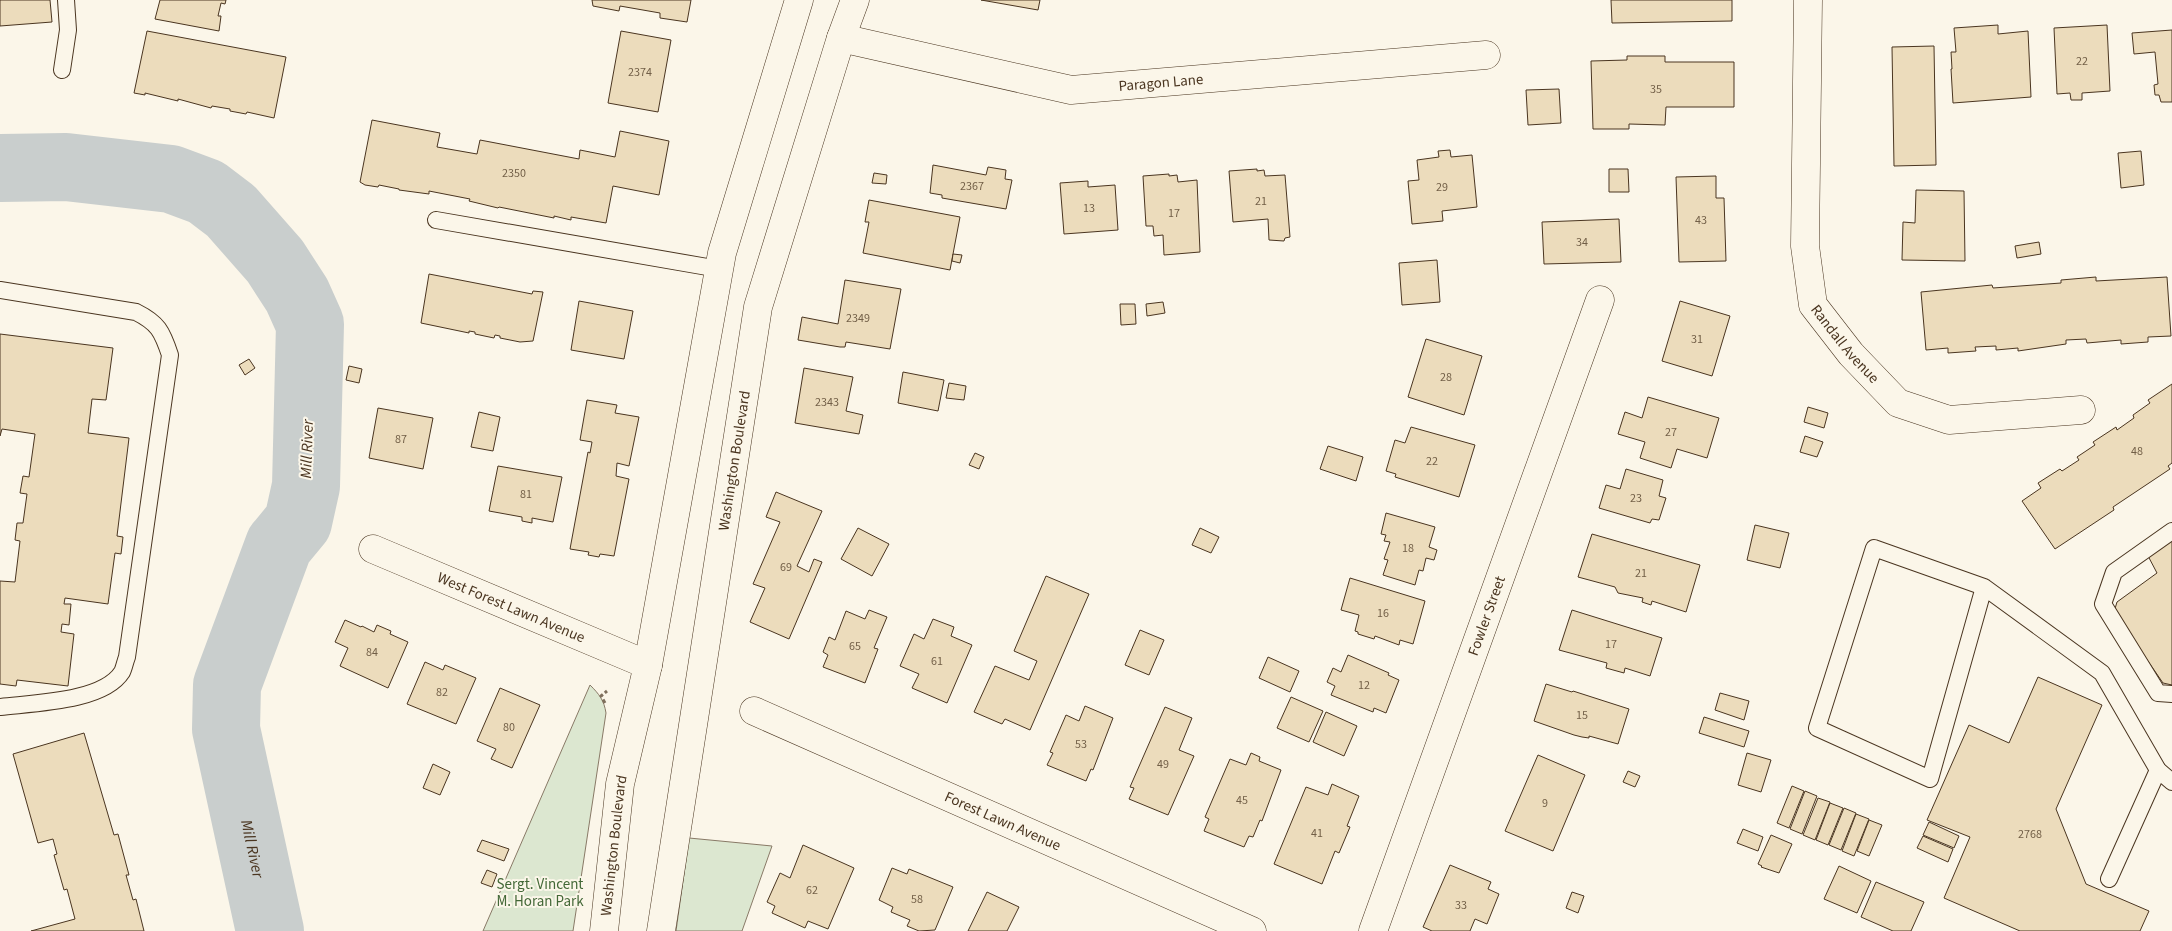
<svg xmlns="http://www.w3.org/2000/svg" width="2172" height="931" viewBox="0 0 2172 931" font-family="'Source Sans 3',sans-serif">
<rect width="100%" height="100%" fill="#fbf6e9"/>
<g fill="#dce7d0" stroke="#887966">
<path d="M 590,685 C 599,694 604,700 606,713 L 573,931 L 483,931 Z"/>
<path d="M 689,838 L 772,846 L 742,931 L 676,931 Z"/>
</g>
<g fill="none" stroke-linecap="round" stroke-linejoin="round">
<path stroke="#c9cecd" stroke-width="68" id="s1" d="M 0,168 L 66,167 L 171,179 L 206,192 L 231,211 L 275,261 L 297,295 L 310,324 L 306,486 L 298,522 L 279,545 L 227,685 L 226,729 L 270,931"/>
</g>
<g fill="#ecdcbc" stroke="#4a3520">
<path d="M 0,0 L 50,0 L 52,22 L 0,26 Z"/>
<path d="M 160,0 L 226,0 L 225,4 L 221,3 L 218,16 L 221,16 L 219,31 L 155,19 Z"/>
<path d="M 592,0 L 691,0 L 687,22 L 660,18 L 660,13 L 620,6 L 619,11 L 593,6 Z"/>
<path d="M 981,0 L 1040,0 L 1038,10 Z"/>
<path d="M 1611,0 L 1732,0 L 1732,21 L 1612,23 Z"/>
<path d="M 1998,25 L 1998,34 L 2028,31 L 2031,97 L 1953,103 L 1951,69 L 1952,69 L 1951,52 L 1956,52 L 1954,28 Z"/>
<path d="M 2107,25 L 2110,91 L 2082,93 L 2082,100 L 2071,100 L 2070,93 L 2057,94 L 2054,28 Z"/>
<path d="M 2172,30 L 2172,102 L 2161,102 L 2159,95 L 2155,95 L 2154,85 L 2158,84 L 2155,52 L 2134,54 L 2132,33 Z"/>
<path d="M 147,31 L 286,57 L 274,118 L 247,112 L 246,114 L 230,111 L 230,109 L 212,106 L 211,108 L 178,99 L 178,101 L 145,93 L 145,95 L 134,93 Z"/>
<path d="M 621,31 L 671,40 L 658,112 L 608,103 Z"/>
<path d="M 1934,46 L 1936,165 L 1894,166 L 1892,47 Z"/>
<path d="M 1627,56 L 1665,56 L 1665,62 L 1734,62 L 1734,107 L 1666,107 L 1665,125 L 1629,124 L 1629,129 L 1593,129 L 1591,61 L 1627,60 Z"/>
<path d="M 1559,89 L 1561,123 L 1528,125 L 1526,90 Z"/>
<path d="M 372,120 L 440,133 L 437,147 L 477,154 L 480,140 L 579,159 L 580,150 L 615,157 L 620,131 L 669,141 L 659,195 L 613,186 L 606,223 L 571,217 L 571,220 L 554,216 L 554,218 L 499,207 L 498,208 L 469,201 L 470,199 L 429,191 L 429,194 L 399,190 L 399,189 L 379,185 L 378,187 L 365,185 L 360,182 Z"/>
<path d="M 1450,150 L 1451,157 L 1472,155 L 1477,207 L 1442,211 L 1443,221 L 1412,224 L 1408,181 L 1419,180 L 1417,160 L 1439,157 L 1438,151 Z"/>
<path d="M 2141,151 L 2144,185 L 2121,188 L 2118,153 Z"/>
<path d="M 933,165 L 986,175 L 988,167 L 1006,170 L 1005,179 L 1012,180 L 1006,209 L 942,198 L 942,195 L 930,193 Z"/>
<path d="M 1257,169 L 1257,171 L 1264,170 L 1265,176 L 1285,175 L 1290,237 L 1285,238 L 1284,241 L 1269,240 L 1268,219 L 1233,222 L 1229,171 Z"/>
<path d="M 1609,169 L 1628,169 L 1629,192 L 1609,192 Z"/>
<path d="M 874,173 L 887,175 L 886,184 L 872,183 Z"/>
<path d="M 1169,174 L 1169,176 L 1177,175 L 1178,182 L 1197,180 L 1200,252 L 1164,255 L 1163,235 L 1154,236 L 1153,226 L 1146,226 L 1143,176 Z"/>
<path d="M 1716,176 L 1716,198 L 1724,198 L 1726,261 L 1679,262 L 1676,177 Z"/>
<path d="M 1088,181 L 1088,187 L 1115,185 L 1118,230 L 1064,234 L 1060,183 Z"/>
<path d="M 1916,190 L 1964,191 L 1965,261 L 1902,260 L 1903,222 L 1915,223 Z"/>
<path d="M 869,200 L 960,217 L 950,270 L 863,253 L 869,222 L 865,222 Z"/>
<path d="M 1619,219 L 1621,262 L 1544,264 L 1542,222 Z"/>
<path d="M 2039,242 L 2041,254 L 2017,258 L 2015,246 Z"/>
<path d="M 953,254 L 962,255 L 960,263 L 952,261 Z"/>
<path d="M 1437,260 L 1440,302 L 1402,305 L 1399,263 Z"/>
<path d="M 429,274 L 532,294 L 533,291 L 543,292 L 533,341 L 520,342 L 500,338 L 500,336 L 495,335 L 494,338 L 475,334 L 475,332 L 469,331 L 469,333 L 421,323 Z"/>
<path d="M 2096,277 L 2096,281 L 2167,277 L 2171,336 L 2148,337 L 2148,342 L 2121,344 L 2121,340 L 2087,343 L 2086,339 L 2066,340 L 2066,344 L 2018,351 L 2018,348 L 1996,350 L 1996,346 L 1975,347 L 1976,351 L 1948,353 L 1948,348 L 1926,350 L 1921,292 L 1992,285 L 1993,288 L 2061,283 L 2061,280 Z"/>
<path d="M 845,280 L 901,289 L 890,349 L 846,342 L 845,347 L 840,347 L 798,340 L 802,317 L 838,324 Z"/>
<path d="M 579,301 L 633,311 L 624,359 L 571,350 Z"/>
<path d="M 1680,301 L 1730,316 L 1712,376 L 1662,361 Z"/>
<path d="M 1163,302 L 1165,313 L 1147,316 L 1146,304 Z"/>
<path d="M 1120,304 L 1135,304 L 1136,324 L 1121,325 Z"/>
<path d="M 0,334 L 113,348 L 106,400 L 92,399 L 88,433 L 129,438 L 117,536 L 123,537 L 121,554 L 115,553 L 108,604 L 65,598 L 64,604 L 71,604 L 69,625 L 62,624 L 61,632 L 74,634 L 68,686 L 17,680 L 16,686 L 0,684 L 0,581 L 15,582 L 20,541 L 15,540 L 17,523 L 23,523 L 27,494 L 20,493 L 23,476 L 29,477 L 35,434 L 2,429 L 0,436 Z"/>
<path d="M 1426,339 L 1482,356 L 1464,415 L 1408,397 Z"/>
<path d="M 249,359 L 255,368 L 245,375 L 239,365 Z"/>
<path d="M 349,366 L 362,369 L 359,383 L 346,380 Z"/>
<path d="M 804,368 L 853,377 L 846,411 L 863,415 L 859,434 L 795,423 Z"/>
<path d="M 903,372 L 944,380 L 938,411 L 898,403 Z"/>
<path d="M 949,383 L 966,386 L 964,400 L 946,398 Z"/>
<path d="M 2172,384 L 2172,463 L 2168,466 L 2170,469 L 2113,507 L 2114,510 L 2055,549 L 2022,501 L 2041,488 L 2038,483 L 2060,469 L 2062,471 L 2079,460 L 2077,457 L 2095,445 L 2093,442 L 2116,427 L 2117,430 L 2134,418 L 2133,415 L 2150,403 L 2148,400 Z"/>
<path d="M 1648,397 L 1719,418 L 1707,458 L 1677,449 L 1671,468 L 1640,458 L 1645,442 L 1618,434 L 1625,412 L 1642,418 Z"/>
<path d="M 587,400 L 617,405 L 615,413 L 639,417 L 629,466 L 617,463 L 616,476 L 629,479 L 614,556 L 600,554 L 599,557 L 588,555 L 589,552 L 570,549 L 588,452 L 590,453 L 592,442 L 580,440 Z"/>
<path d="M 1808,407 L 1828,413 L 1824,428 L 1804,422 Z"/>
<path d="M 378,408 L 433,418 L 423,469 L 369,458 Z"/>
<path d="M 479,412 L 500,417 L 493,451 L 471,447 Z"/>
<path d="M 1411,427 L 1475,445 L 1459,497 L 1395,477 L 1396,474 L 1386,471 L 1395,440 L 1405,443 Z"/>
<path d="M 1805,436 L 1823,442 L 1817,457 L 1800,452 Z"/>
<path d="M 1328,446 L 1363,457 L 1356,481 L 1320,469 Z"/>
<path d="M 975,453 L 984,457 L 979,469 L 969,465 Z"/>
<path d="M 498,466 L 562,477 L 553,522 L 532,518 L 532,523 L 522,521 L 522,517 L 489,511 Z"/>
<path d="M 1626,469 L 1663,480 L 1659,496 L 1666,498 L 1659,520 L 1652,519 L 1650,523 L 1599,508 L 1606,485 L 1620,489 Z"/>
<path d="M 776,492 L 822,511 L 797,566 L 809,572 L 814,559 L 822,562 L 789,639 L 750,622 L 765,588 L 753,584 L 780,522 L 766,517 Z"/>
<path d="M 1386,513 L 1435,527 L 1429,547 L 1437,550 L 1434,560 L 1426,558 L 1423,571 L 1419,570 L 1415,585 L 1383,575 L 1388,560 L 1384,559 L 1390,542 L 1384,541 L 1386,535 L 1381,534 Z"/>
<path d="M 1755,525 L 1789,533 L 1780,568 L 1747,560 Z"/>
<path d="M 858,528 L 889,544 L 872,576 L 841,559 Z"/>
<path d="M 1200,528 L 1219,537 L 1211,553 L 1192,545 Z"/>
<path d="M 1592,534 L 1700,565 L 1686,612 L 1652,601 L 1651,605 L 1642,602 L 1643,598 L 1618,593 L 1615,587 L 1578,577 Z"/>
<path d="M 2172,537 L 2172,685 L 2163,683 L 2114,612 L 2117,602 L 2157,573 L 2147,554 Z"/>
<path d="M 1046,576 L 1089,594 L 1030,730 L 1005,719 L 1002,724 L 974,712 L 995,666 L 1029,680 L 1037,661 L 1014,651 Z"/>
<path d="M 1350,578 L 1425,601 L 1413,644 L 1400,640 L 1399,645 L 1375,636 L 1374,639 L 1358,634 L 1358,632 L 1355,631 L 1359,615 L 1341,610 Z"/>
<path d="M 869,610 L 887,617 L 874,648 L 878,649 L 865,683 L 823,667 L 828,655 L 823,652 L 829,637 L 835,640 L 846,611 L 865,619 Z"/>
<path d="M 1572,610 L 1662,638 L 1650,676 L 1625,668 L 1624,673 L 1606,668 L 1607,663 L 1559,650 Z"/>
<path d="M 933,619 L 954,627 L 951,636 L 972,645 L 947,703 L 912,688 L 919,674 L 900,666 L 914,634 L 924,639 Z"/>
<path d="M 345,620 L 361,627 L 362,626 L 374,632 L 377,625 L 391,631 L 390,634 L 408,642 L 388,688 L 340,666 L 348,648 L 335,642 Z"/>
<path d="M 1140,630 L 1164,640 L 1149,675 L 1125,665 Z"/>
<path d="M 1348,655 L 1389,673 L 1388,675 L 1399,680 L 1386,713 L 1374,708 L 1373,712 L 1331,695 L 1335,686 L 1327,682 L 1333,668 L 1341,672 Z"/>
<path d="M 1268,657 L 1299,671 L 1290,692 L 1259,678 Z"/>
<path d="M 425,662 L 443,670 L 445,665 L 476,678 L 456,724 L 407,704 Z"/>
<path d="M 2038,677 L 2102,705 L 2056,809 L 2086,884 L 2149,911 L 2140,931 L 2020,931 L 1944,898 L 1970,837 L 1927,820 L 1969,725 L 2009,743 Z"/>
<path d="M 1546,684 L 1572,692 L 1573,691 L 1629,709 L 1618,744 L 1589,736 L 1589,738 L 1582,737 L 1574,735 L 1534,721 Z"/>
<path d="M 500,688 L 540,705 L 512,768 L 491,759 L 496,749 L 477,741 Z"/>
<path d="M 1720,693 L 1749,701 L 1744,720 L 1715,710 Z"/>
<path d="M 1291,697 L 1323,711 L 1309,742 L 1277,728 Z"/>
<path d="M 1085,706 L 1113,718 L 1093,770 L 1091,769 L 1086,781 L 1047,765 L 1053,753 L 1050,752 L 1066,715 L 1079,721 Z"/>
<path d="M 1165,707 L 1192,718 L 1179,750 L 1194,756 L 1168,815 L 1129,799 L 1134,788 L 1130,787 Z"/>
<path d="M 1326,712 L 1357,726 L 1344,756 L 1313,742 Z"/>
<path d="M 1704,717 L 1749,731 L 1744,747 L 1699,733 Z"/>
<path d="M 84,733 L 114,835 L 118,834 L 129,875 L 126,875 L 133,900 L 136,899 L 144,931 L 31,931 L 75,919 L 67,889 L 64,890 L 54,855 L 57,854 L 53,839 L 38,843 L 13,754 Z"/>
<path d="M 1251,753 L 1260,757 L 1259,761 L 1281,770 L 1262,821 L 1260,820 L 1253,837 L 1249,836 L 1244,847 L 1204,831 L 1209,819 L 1205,817 L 1230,759 L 1246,765 Z"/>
<path d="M 1747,753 L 1771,760 L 1761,792 L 1738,785 Z"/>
<path d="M 1538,755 L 1585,775 L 1553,851 L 1505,831 Z"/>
<path d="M 433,764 L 450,772 L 440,795 L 423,788 Z"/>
<path d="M 1628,771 L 1640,776 L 1635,787 L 1623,782 Z"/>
<path d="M 1332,784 L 1359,796 L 1347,826 L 1350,827 L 1339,853 L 1335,851 L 1322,884 L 1274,864 L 1306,787 L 1328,795 Z"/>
<path d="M 1792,786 L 1804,791 L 1789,828 L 1777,823 Z"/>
<path d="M 1805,791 L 1817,796 L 1802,834 L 1790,829 Z"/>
<path d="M 1818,798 L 1830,802 L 1815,840 L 1803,835 Z"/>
<path d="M 1830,803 L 1843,808 L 1828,845 L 1816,840 Z"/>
<path d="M 1844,808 L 1856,813 L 1841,850 L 1829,845 Z"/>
<path d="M 1856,814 L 1869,819 L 1854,856 L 1842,851 Z"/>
<path d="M 1869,820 L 1882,825 L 1869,856 L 1857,851 Z"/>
<path d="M 1929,822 L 1959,836 L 1954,848 L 1923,835 Z"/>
<path d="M 1743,829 L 1763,837 L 1758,851 L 1737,843 Z"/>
<path d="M 1771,835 L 1792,844 L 1779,873 L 1761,867 L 1762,866 L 1758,864 Z"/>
<path d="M 1923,836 L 1953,849 L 1948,862 L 1917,848 Z"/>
<path d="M 482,840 L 509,849 L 504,861 L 477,851 Z"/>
<path d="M 803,845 L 854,868 L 828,929 L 808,921 L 805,928 L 772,913 L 775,906 L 767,902 L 780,873 L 790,878 Z"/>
<path d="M 1450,865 L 1491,882 L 1488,889 L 1499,894 L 1487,924 L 1475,919 L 1470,931 L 1432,931 L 1423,927 Z"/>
<path d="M 1839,866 L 1871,881 L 1857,913 L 1824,899 Z"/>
<path d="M 892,868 L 907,874 L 909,869 L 953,887 L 935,930 L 919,931 L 907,926 L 910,920 L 891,912 L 893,907 L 879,900 Z"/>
<path d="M 487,870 L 497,874 L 492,887 L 481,883 Z"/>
<path d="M 1876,882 L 1924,902 L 1911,931 L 1893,931 L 1861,917 Z"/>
<path d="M 987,892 L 1019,907 L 1007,931 L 968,931 Z"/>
<path d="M 1572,892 L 1584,896 L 1578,913 L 1566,908 Z"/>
</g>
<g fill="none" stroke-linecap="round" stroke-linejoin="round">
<g stroke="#4a3520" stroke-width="18">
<g id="service">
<path d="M 62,70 L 68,30 L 66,0"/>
<path d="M 436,220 L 719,269"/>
<path d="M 0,290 L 136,312 C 158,323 162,331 170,355 L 127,657 C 125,662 124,668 122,672 C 103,702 33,703 0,707"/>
<path d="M 2172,531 L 2114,572 L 2103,604 L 2158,693 L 2172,694"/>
<path d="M 1984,587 L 1930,779 L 1817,728 L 1874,548 L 1984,587 L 2102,673 L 2158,770 L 2172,782"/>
<path d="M 2109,879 L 2158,770"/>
</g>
</g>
<g stroke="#4a3520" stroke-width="29">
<g id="minor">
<path id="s2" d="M 1808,0 L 1805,246 L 1813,305 L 1851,354 L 1898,403 L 1949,420 L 2081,410"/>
<path id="s3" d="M 841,38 L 1071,90 L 1486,55"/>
<path id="s4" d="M 373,549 L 648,665"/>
<path id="s5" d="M 754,711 L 1252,931"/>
<path id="s6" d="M 1373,931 L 1600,300"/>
</g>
</g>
<g stroke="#4a3520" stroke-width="29">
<g id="primary">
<path id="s7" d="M 604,931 L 620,784 L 648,665 L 722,253 L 799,0"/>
<path id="s8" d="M 661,931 L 758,307 L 841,38 L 855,0"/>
</g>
</g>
<path stroke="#7f6f5c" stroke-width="3" stroke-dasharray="4 2.5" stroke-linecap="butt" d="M 605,703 L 601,696 L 607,691"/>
<use href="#service" stroke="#fbf6e9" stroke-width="16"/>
<use href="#minor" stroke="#fbf6e9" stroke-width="28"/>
<use href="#primary" stroke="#fbf6e9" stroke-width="28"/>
</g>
<g text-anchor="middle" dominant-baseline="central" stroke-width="4" stroke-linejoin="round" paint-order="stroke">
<g font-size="12" fill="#725f47">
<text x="2082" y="61">22</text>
<text x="640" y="72">2374</text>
<text x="1656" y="89">35</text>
<text x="514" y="173">2350</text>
<text x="972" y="186">2367</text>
<text x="1442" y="187">29</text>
<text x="1261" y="201">21</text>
<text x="1089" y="208">13</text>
<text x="1174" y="213">17</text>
<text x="1701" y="220">43</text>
<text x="1582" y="242">34</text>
<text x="858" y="318">2349</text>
<text x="1697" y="339">31</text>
<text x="1446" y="377">28</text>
<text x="827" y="402">2343</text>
<text x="1671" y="432">27</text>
<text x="401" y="439">87</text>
<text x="2137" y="451">48</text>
<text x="1432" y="461">22</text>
<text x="526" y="494">81</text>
<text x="1636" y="498">23</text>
<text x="1408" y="548">18</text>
<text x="786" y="567">69</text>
<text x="1641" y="573">21</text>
<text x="1383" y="613">16</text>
<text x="1611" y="644">17</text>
<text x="855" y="646">65</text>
<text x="372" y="652">84</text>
<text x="937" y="661">61</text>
<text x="1364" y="685">12</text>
<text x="442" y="692">82</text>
<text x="1582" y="715">15</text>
<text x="509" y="727">80</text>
<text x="1081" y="744">53</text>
<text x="1163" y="764">49</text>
<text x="1242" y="800">45</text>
<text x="1545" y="803">9</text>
<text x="1317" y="833">41</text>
<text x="2030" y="834">2768</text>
<text x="812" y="890">62</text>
<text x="917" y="899">58</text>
<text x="1461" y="905">33</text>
</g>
<g font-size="15" fill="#4a3520" stroke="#fbf6e9">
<text stroke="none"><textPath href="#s3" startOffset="326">Paragon Lane</textPath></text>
<text stroke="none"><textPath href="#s2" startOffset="356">Randall Avenue</textPath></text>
<text stroke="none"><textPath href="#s8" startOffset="476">Washington Boulevard</textPath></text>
<text stroke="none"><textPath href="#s4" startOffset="150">West Forest Lawn Avenue</textPath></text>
<text stroke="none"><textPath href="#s6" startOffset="335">Fowler Street</textPath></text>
<text stroke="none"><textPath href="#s5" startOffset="272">Forest Lawn Avenue</textPath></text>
<text stroke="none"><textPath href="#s7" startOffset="86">Washington Boulevard</textPath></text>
</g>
<g font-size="15" fill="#436837" stroke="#fbf6e9">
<text x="540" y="884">Sergt. Vincent<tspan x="540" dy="17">M. Horan Park</tspan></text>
</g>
<g font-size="16" font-style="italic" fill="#4a3520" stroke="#fbf6e9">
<text transform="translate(307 449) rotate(-88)">Mill River</text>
<text stroke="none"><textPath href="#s1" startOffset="924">Mill River</textPath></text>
</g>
</g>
</svg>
